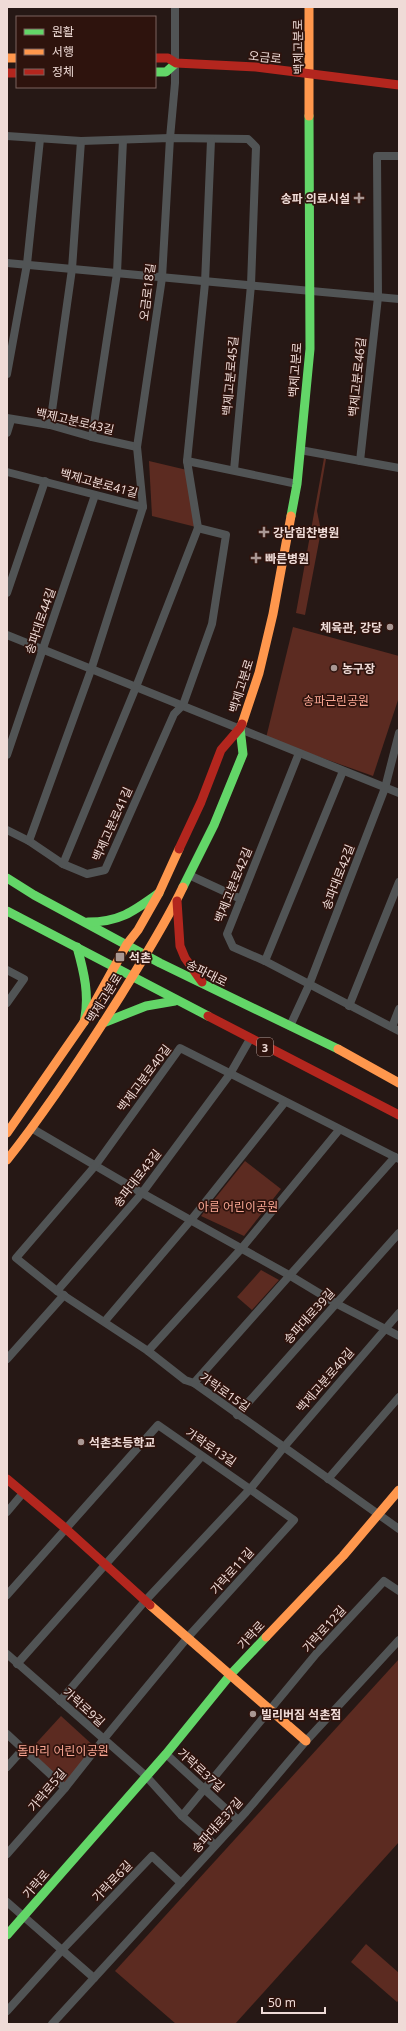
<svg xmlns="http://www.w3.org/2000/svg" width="406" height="2031" viewBox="0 0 406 2031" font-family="'Noto Sans','Noto Sans KR',sans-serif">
<rect width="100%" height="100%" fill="#261815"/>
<g fill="#5c2b21">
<path d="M 324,458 L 326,459 L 317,511 L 321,531 L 305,615 L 296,613 Z"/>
<path d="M 149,461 L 187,470 L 196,527 L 152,516 Z"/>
<path d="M 293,627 L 399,656 L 399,697 L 373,776 L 266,738 Z"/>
<path d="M 245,1161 L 281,1189 L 244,1236 L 201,1216 Z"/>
<path d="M 261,1270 L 279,1280 L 252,1310 L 237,1297 Z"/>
<path d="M 399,1659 L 399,1842 L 235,2024 L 176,2024 L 115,1971 Z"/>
<path d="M 61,1716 L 96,1748 L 64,1784 L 29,1751 Z"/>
<path d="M 366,1944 L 399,1973 L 399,2000 L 397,2002 L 351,1962 Z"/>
</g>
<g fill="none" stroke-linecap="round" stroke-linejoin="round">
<g stroke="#515455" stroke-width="8">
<path d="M 7,136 L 81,141 L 170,138 L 248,139 L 256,147 L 251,285 L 234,470"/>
<path d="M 7,263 L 399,299"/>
<path d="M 7,374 L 27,264 L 40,139"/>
<path d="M 7,418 L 50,425 L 92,437 L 137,447"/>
<path d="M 50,425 L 72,269 L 81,141"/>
<path d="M 7,433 L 11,420"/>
<path d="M 92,437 L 117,273 L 123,140"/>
<path d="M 300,450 L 399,468"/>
<path d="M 187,461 L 297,484"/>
<path d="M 360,461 L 378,297 L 377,156 L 399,156"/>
<path d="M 7,472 L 143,507"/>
<path d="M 198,528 L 187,461 L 205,283 L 211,140"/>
<path d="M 7,593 L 45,481"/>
<path d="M 7,635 L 399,793"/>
<path d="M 299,753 L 227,934 L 233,947 L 265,961 L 399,1031"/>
<path d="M 7,755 L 95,495"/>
<path d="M 7,830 L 29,841 L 63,864 L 87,874 L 105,870 L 174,714 L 183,705 L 212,624 L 226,535 L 198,528"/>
<path d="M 29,841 L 91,670 L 143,507 L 137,447 L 162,278 L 170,138 L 175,83 L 175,7"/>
<path d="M 63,864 L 136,687 L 198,528"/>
<path d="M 189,875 L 241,899"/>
<path d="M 265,961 L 343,771"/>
<path d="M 7,970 L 24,979 L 7,1003"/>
<path d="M 349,1006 L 399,882"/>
<path d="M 290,1026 L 309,985 L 385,788 L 399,733"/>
<path d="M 392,1027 L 399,1009"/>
<path d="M 33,1129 L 142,1193 L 289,1275 L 337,1304 L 399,1336"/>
<path d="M 399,1159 L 180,1048 L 95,1166 L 16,1258 L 57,1291 L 148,1351 L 185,1380 L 194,1383 L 399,1529"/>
<path d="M 57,1291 L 142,1193 L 230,1074 L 250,1039"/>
<path d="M 105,1321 L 191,1220 L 285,1102"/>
<path d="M 148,1351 L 241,1249 L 339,1130"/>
<path d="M 7,1359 L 64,1295"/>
<path d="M 194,1383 L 395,1157"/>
<path d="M 237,1415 L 399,1233"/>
<path d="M 328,1479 L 399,1397"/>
<path d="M 7,1512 L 23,1493"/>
<path d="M 7,1595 L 158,1425 L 294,1520 L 188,1637 L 103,1740 L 65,1788 L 7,1854"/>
<path d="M 7,1654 L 146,1776 L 182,1816 L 215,1845"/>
<path d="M 17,1664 L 201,1457"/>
<path d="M 60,1701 L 145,1601 L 251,1488 L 284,1447 L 399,1313"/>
<path d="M 7,1734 L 65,1788"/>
<path d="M 166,1754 L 238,1820"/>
<path d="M 7,1767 L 24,1748"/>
<path d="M 182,1816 L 316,1654 L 384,1581 L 399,1591"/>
<path d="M 7,1902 L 94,1978"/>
<path d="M 7,2011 L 62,1950 L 152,1856 L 181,1883"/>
<path d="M 52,2024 L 246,1812 L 306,1741 L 399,1640"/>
</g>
<g stroke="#63d668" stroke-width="9">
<path d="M 155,72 L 166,72 L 176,63"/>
<path d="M 291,516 L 297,484 L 310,349 L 309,116"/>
<path d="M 7,878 L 34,895 L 160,963 L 338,1049"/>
<path d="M 183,887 L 214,825 L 243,754 L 240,728"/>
<path d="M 7,911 L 208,1016"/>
<path d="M 88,922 C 120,922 134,911 159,893"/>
<path d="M 77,947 C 84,972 90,996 84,1022"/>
<path d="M 103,1023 L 146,1006 L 175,1001"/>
<path d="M 7,1935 L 166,1754 L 231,1674 L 266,1637"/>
</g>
<g stroke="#ff974d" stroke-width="9">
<path d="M 309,7 L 309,116"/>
<path d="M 7,58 L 17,58"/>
<path d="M 242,724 L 259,673 L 273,614 L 291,516"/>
<path d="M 338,1049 L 399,1083"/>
<path d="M 7,1133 L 84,1022 L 127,944 L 138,930 L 159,893 L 179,849"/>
<path d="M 7,1160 C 49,1107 85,1052 121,995 C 143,959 165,925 183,887"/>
<path d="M 150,1605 L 306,1741"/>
<path d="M 266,1637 L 343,1556 L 399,1490"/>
</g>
<g stroke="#b3261e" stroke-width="9">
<path d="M 155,58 L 168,58 L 176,63 L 256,67 L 399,85"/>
<path d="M 7,73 L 17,73"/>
<path d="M 179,849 L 201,802 L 221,750 L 240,728 L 242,724"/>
<path d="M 177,901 L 180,946 L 185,958 L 202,982"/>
<path d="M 208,1016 L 399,1115"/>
<path d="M 7,1479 L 65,1528 L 150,1605"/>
</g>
</g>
<g fill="#a99793" stroke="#2e130d" stroke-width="1.5">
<path d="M357 192h4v4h4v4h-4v4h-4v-4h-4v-4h4z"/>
<path d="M262 526h4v4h4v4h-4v4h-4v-4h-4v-4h4z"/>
<path d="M254 552h4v4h4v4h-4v4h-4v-4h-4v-4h4z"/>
<circle cx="390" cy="627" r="4"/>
<circle cx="334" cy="668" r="4"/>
<rect x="115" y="952" width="10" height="10" rx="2"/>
<circle cx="81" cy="1442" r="4"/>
<circle cx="253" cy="1714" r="4"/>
</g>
<g text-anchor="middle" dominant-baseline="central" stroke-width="3.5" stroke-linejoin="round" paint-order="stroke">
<rect fill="#2e130d" stroke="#b59f9a" stroke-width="1" x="257" y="1038" width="16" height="18" rx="3"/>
<g font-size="11" font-weight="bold" fill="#efdbd7">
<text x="265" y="1047">3</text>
</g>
<g font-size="12" fill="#efdbd7" stroke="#2e130d">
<text transform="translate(298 47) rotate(-91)">백제고분로</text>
<text transform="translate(265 57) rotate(6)">오금로</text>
<text transform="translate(147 292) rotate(-83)">오금로18길</text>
<text transform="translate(295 370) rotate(-86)">백제고분로</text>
<text transform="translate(230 376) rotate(-85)">백제고분로45길</text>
<text transform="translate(357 377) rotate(-84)">백제고분로46길</text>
<text transform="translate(75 421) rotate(13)">백제고분로43길</text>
<text transform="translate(99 483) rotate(15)">백제고분로41길</text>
<text transform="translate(40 621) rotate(-71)">송파대로44길</text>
<text transform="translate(241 686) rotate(-73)">백제고분로</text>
<text transform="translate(112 824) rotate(-66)">백제고분로41길</text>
<text transform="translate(338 877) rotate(-69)">송파대로42길</text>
<text transform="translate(233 885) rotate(-68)">백제고분로42길</text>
<text transform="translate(207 973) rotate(27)">송파대로</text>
<text transform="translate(104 998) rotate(-58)">백제고분로</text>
<text transform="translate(144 1078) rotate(-53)">백제고분로40길</text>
<text transform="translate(137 1178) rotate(-52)">송파대로43길</text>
<text transform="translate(309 1316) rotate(-48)">송파대로39길</text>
<text transform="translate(325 1380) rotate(-49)">백제고분로40길</text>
<text transform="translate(225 1392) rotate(35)">가락로15길</text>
<text transform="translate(211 1447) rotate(34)">가락로13길</text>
<text transform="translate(232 1571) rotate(-48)">가락로11길</text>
<text transform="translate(324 1629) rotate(-48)">가락로12길</text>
<text transform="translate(251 1635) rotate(-47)">가락로</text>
<text transform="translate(84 1707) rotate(42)">가락로9길</text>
<text transform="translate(201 1770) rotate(42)">가락로37길</text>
<text transform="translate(47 1790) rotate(-50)">가락로5길</text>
<text transform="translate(217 1825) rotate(-48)">송파대로37길</text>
<text transform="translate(112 1881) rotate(-46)">가락로6길</text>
<text transform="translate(36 1884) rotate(-49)">가락로</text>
</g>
<g font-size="12" font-weight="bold" fill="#efdbd7" stroke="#2e130d" text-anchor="start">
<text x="350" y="198" text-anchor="end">송파 의료시설</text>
<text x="273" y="532">강남힘찬병원</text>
<text x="265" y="558">빠른병원</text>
<text x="382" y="627" text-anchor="end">체육관, 강당</text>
<text x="342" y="668">농구장</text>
<text x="129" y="957">석촌</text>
<text x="89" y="1442">석촌초등학교</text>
<text x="261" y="1714">빌리버짐 석촌점</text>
</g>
<g font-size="12" fill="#faa794" stroke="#2e130d">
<text x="336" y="700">송파근린공원</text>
<text x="238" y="1206">아름 어린이공원</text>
<text x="63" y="1750">돌마리 어린이공원</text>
</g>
</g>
<rect width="406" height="2031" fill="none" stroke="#efdbd7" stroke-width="16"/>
<rect x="16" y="16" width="140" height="72" fill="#2e130d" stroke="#7b635e"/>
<rect x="24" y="29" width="20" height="6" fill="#63d668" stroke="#7b635e"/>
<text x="52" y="36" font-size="12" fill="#efdbd7">원활</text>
<rect x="24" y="49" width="20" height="6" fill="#ff974d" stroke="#7b635e"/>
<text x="52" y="56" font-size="12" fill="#efdbd7">서행</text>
<rect x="24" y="69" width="20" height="6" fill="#b3261e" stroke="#7b635e"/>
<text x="52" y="76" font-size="12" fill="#efdbd7">정체</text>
<path d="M262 2007v6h63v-6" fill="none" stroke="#efdbd7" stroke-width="2"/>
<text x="268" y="2007" font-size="12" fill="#efdbd7" stroke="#2e130d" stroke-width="3" paint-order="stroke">50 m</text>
</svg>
